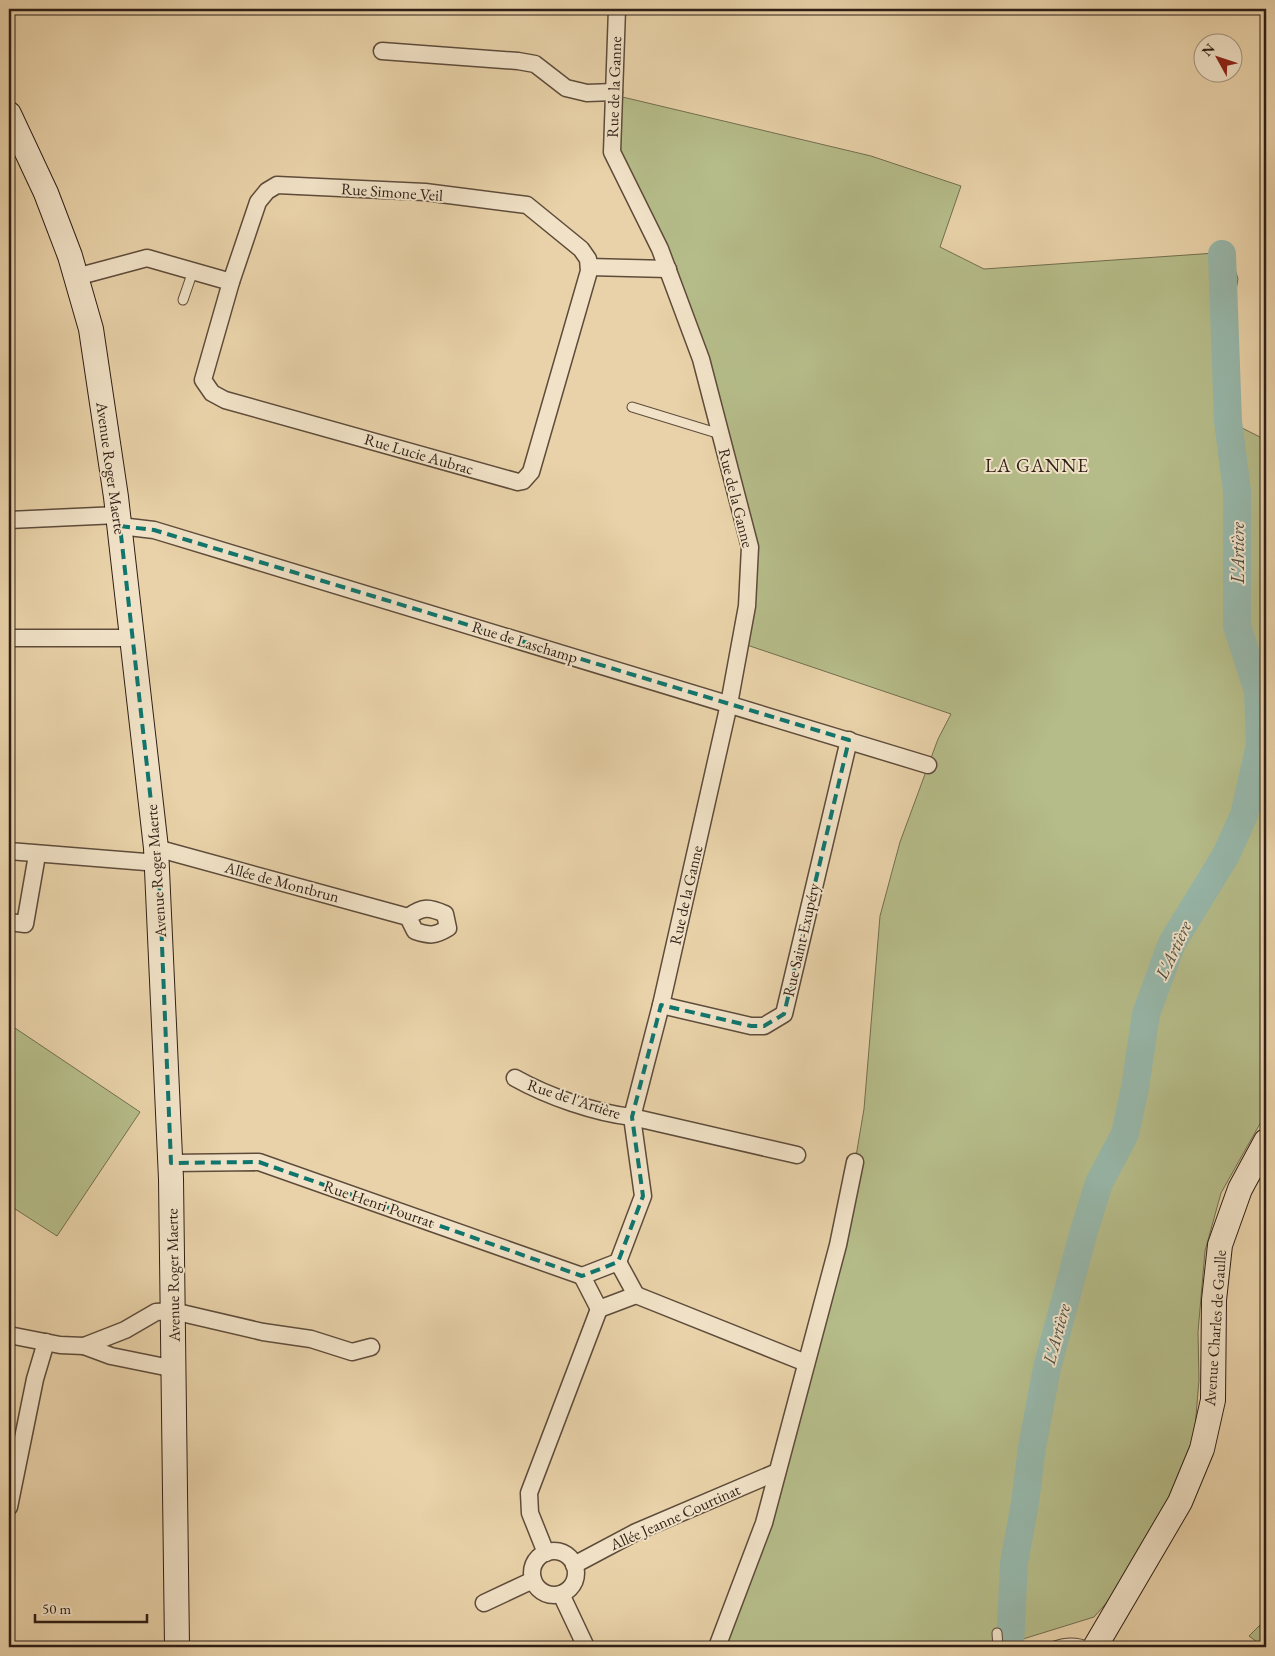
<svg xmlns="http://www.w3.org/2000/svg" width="1275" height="1656" viewBox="0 0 1275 1656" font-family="'EB Garamond',serif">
<defs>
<pattern id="park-crowns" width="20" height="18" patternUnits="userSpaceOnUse" patternTransform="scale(1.25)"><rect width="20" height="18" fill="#b5bc89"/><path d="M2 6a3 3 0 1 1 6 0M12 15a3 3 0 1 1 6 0" fill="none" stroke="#9ca176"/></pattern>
</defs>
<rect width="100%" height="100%" fill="#e9d2a9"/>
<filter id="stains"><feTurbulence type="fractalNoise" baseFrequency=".004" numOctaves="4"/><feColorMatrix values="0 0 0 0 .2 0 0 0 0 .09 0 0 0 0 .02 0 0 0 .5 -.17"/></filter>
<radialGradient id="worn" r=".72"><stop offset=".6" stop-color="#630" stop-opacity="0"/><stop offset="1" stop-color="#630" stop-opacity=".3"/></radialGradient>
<g fill="#b5bc89" stroke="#726e50">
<path d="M 614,95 L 871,156 L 961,186 L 940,247 L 984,269 L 1230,252 L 1238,279 L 1225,353 L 1228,421 L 1266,440 L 1266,1113 L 1221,1193 L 1205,1251 L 1198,1332 L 1199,1380 L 1195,1428 L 1180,1502 L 1148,1556 L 1094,1617 L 1023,1639 L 1009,1647 L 721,1647 L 745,1575 L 855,1162 L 864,1109 L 880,916 L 900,842 L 938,739 L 951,714 L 741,643 L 750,547 L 701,359 L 612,152 Z"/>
<path d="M 9,1024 L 140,1112 L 57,1236 L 9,1205 Z"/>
</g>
<path fill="url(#park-crowns)" stroke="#726e50" d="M 1266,1619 L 1266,1647 L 1264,1647 L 1249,1636 Z"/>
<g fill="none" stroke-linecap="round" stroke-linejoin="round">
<path stroke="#97b7aa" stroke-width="28" d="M 1010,1645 L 1014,1563 L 1025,1503 L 1032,1447 L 1047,1368 L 1084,1231 L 1099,1183 L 1125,1134 L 1135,1088 L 1146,1014 L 1172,943 L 1226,855 L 1244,815 L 1260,745 L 1258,691 L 1237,626 L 1237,491 L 1228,421 L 1222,254"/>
<g stroke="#5e4c3b" stroke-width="11">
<g id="lane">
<path d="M 183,300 L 193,271"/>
<path d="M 632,407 L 720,434"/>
<path d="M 997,1633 L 998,1647"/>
<path d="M 1052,1647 C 1065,1642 1076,1641 1088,1647"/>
</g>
</g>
<g stroke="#5e4c3b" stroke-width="19">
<g id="street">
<path d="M 617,9 L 612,152 L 660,249 L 701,359 L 750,547 L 747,606 L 729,704 L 661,1005 L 632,1117 L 643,1196 L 618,1262"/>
<path d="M 382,51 L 518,61 L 535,64 L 566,88 L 587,93 L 614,92"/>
<path d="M 277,185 L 425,192 L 527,205 L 581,249 L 588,259 L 589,271 L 531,472 L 523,481 L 518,482 L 225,400 L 212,393 L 203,380 L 231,282 L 258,202 L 267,191 Z"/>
<path d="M 589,267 L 668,269"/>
<path d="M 76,277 L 147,258 L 231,282"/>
<path d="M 9,520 L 118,515"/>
<path d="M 120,526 L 154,530 L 928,765"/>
<path d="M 9,638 L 132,638"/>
<path d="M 156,848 L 408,917 L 415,931 C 430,936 435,936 448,928 L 445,914 C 429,907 423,906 408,917"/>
<path d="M 9,851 L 158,863"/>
<path d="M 9,922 L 25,924 L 37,855"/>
<path d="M 661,1005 L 751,1026 L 764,1026 L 784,1014 L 849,740"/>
<path d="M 515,1078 C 547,1096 595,1113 632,1117 L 797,1155"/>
<path d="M 171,1163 L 259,1162 L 582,1276"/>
<path d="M 618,1262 L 636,1295 L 599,1309 L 582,1276 Z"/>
<path d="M 636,1295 L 806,1363"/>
<path d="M 9,1335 L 60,1345 L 84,1346"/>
<path d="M 175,1369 L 111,1356 L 84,1346 L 125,1330 L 156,1312 L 173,1311 L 263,1332 L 311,1339 L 352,1352 L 371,1347"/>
<path d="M 9,1507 L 35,1379 L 46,1342"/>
<circle cx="554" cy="1573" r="22"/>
<path d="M 546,1553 L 530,1513 L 529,1493 L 599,1309"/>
<path d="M 574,1565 L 636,1532 L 777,1472"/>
<path d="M 561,1594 L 586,1647"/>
<path d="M 484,1603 L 533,1580"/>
<path d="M 717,1647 L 764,1523 L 838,1245 L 855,1162"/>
</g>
</g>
<g stroke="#2f1f16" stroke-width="26">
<g id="secondary">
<path d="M 9,114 L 46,193 L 70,256 L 91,329 L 116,497 L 156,848 L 171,1179 L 177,1647"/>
<path d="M 1095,1647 L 1180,1502 L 1202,1449 L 1213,1400 L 1214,1300 L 1220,1245 L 1240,1189 L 1266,1141"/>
</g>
</g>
<use href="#lane" stroke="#f1e2c7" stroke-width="9"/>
<use href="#street" stroke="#f1e2c7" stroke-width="16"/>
<use href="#secondary" stroke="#f1e2c7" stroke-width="24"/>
</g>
<path fill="none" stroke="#0f766e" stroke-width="4" stroke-dasharray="10 6" stroke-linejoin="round" d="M 120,526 L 154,530 L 849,740 L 784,1014 L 764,1026 L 751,1026 L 661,1005 L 632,1117 L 643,1196 L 618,1262 L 582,1276 L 259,1162 L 171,1163 L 159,873 Z"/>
<g text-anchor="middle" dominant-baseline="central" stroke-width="4" stroke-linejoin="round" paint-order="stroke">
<g font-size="16" fill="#2f1f16" stroke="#f1e2c7">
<text transform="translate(614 87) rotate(-88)">Rue de la Ganne</text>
<text transform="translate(392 192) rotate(4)">Rue Simone Veil</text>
<text transform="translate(419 454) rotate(16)">Rue Lucie Aubrac</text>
<text transform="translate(111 468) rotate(82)">Avenue Roger Maerte</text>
<text transform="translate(736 498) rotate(76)">Rue de la Ganne</text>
<text transform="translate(525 642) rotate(17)">Rue de Laschamp</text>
<text transform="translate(156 871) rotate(-94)">Avenue Roger Maerte</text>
<text transform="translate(282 882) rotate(15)">Allée de Montbrun</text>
<text transform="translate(686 895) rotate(-77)">Rue de la Ganne</text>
<text transform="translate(801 940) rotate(-77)">Rue Saint-Exupéry</text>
<text transform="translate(574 1099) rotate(18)">Rue de l'Artière</text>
<text transform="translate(379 1204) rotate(19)">Rue Henri Pourrat</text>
<text transform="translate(173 1275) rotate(-91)">Avenue Roger Maerte</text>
<text transform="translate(1215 1328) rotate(-86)">Avenue Charles de Gaulle</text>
<text transform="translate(675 1517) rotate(-24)">Allée Jeanne Courtinat</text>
</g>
<g font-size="18" font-style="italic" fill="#4e4d42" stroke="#f1e2c7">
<text transform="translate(1237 553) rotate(-90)">L'Artière</text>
<text transform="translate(1173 950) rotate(-65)">L'Artière</text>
<text transform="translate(1056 1334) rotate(-75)">L'Artière</text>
</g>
<g font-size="19" letter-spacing="1" fill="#2f1f16" stroke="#f1e2c7">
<text x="1037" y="465">LA GANNE</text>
</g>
</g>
<rect width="1275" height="1656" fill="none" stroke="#e9d2a9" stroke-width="30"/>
<rect x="10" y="10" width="1255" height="1636" fill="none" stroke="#2f1f16" stroke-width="2.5"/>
<rect x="15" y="15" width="1245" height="1626" fill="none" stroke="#2f1f16"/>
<g transform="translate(1218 58) rotate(310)"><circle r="24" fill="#f1e2c7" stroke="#a39480"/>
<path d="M0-4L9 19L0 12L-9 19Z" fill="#8f2418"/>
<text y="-8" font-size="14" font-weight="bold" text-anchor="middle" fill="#2f1f16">N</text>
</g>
<path d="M35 1614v8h112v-8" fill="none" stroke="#2f1f16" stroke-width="2.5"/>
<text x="42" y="1614" font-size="15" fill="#2f1f16" stroke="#f1e2c7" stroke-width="4" paint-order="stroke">50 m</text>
<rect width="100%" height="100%" filter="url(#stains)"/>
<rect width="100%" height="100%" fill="url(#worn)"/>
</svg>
